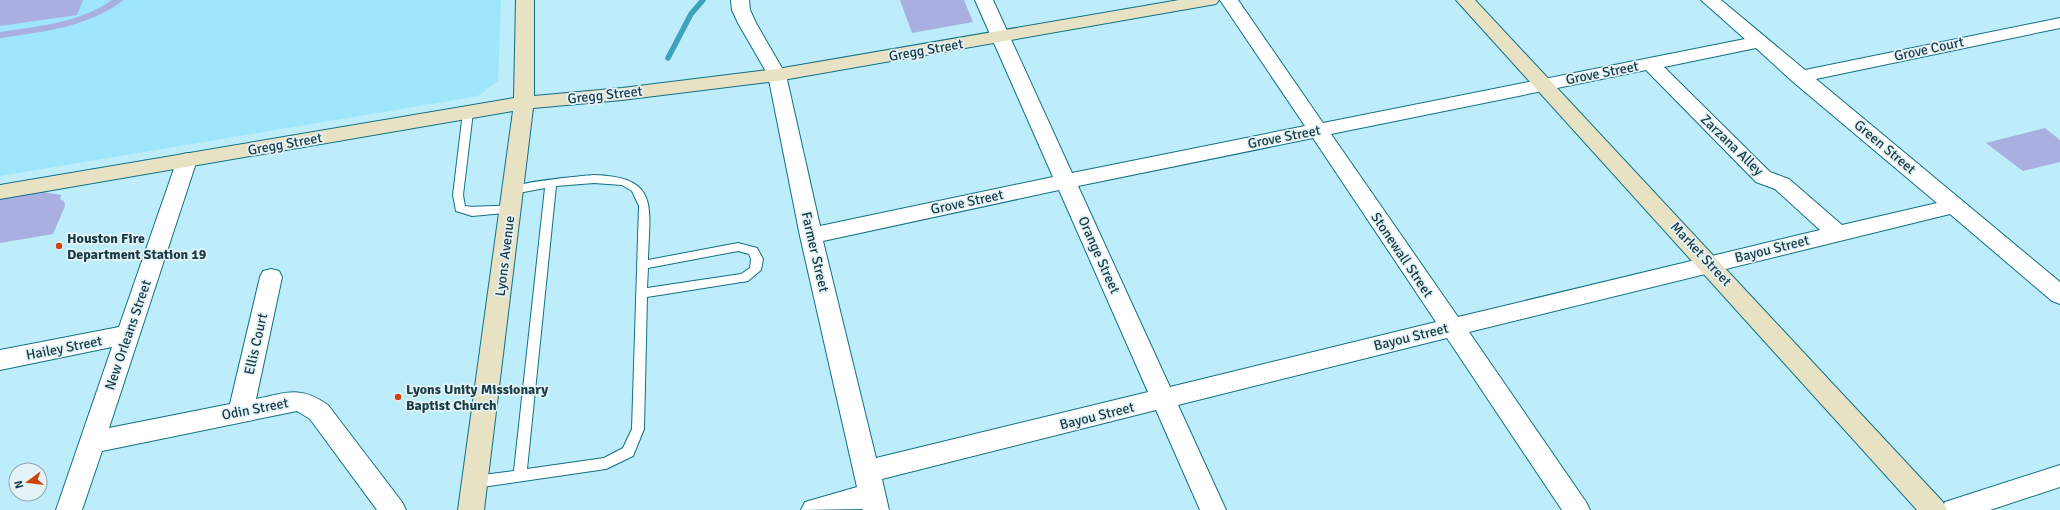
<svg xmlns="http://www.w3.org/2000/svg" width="2060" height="510" viewBox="0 0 2060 510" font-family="Signika,sans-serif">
<rect width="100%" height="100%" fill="#bdecfa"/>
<path fill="#9ee6fb" d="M 0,0 L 501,0 L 498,81 L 478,96 L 0,176 Z"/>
<g fill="#a9b0df">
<path d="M 0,0 L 83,0 L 77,15 L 0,26 Z"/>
<path d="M 112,0 L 124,0 C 88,27 43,32 0,38 L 0,32 C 39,26 79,23 112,0 Z"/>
<path d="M 900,0 L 964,0 L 973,22 L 912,33 Z"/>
<path d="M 2045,128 L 2060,140 L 2060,162 L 2023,171 L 1986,143 Z"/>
<path d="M 43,192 L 61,195 L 60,199 L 64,201 L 65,206 L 53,234 L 0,243 L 0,199 Z"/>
</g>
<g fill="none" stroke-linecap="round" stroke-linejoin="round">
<path stroke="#3fa2bb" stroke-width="5.5" d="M 668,58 L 691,14 L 703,0"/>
<g stroke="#127085" stroke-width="2">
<g id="lane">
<path d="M 468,109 L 473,112 L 463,195 L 465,206 C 476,209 511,202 516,209 L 515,212 L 472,216 L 456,211 L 453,195 L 463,112 Z"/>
<path d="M 594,175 C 661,177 649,208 648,260 L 738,243 L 757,248 L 763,259 L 761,270 L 748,281 L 647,297 L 644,429 L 633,456 L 606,469 L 475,488 L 470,486 L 469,482 L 470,478 L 475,476 L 514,471 L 545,188 L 513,194 L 508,190 C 513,182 582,176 594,175 ZM 594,183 L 622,185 L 632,191 L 639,206 L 632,429 L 623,448 L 604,458 L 527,469 L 556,186 ZM 738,251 L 749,254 L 751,259 L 750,268 L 741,274 L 647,288 L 648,268 Z"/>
</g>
</g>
<g stroke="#127085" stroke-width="2">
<g id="street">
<path d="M 731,0 L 749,0 L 750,10 L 756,23 L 786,75 L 820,226 L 1053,177 L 975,0 L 993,0 L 1072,173 L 1305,126 L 1220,0 L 1238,0 L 1323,123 L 1745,39 L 1701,0 L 1721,0 L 1805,70 L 2060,18 L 2060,28 L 1816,79 L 2060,282 L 2060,304 L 2052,301 L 1950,214 L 1469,332 L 1586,502 L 1590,510 L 1562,510 L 1447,338 L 1178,405 L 1226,510 L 1200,510 L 1156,410 L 882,479 L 889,510 L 863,510 L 862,509 L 801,510 L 805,502 L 857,487 L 800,236 L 768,75 L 738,23 L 732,10 ZM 1756,48 L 1792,81 L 1937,203 L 1842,225 L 1789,179 L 1770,172 L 1664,67 ZM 1646,70 L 1756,182 L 1775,189 L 1820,230 L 1458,317 L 1331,134 ZM 1313,138 L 1436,322 L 1170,387 L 1078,186 ZM 1059,190 L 1148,392 L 876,458 L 823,241 Z"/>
<path d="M 187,153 L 194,155 L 197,160 L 109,428 L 230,404 L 260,277 L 263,271 L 271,269 L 279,271 L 282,277 L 256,399 C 286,393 300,385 328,405 L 402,502 L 406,510 L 377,510 L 310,419 L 297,411 L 102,451 L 82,510 L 56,510 L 112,347 L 0,370 L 0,350 L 119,327 L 177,160 L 180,155 Z"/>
<path d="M 2060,465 L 2060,487 L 1990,510 L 1941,510 L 1945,502 Z"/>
</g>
</g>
<g stroke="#127085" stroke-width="2">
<g id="secondary">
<path d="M 516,0 L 534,0 L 534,96 L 622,88 L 777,69 L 1179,0 L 1219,0 L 1216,4 L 1210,5 L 777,81 L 622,100 L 533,108 L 484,510 L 458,510 L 513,111 L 0,199 L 0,185 L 514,98 Z"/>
<path d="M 1456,0 L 1475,0 L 1943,502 L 1947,510 L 1917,510 Z"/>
</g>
</g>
<use href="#lane" fill="#fff" fill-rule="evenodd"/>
<use href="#street" fill="#fff" fill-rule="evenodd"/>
<use href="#secondary" fill="#e8e2c5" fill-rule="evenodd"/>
</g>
<g fill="#cc4510" stroke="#e4f3f8" stroke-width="1.5">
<circle cx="59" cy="246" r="4"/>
<circle cx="398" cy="397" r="4"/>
</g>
<g text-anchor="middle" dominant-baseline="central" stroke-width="3.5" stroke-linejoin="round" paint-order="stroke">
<g font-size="14" fill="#183b44" stroke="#e4f3f8">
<text transform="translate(1929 49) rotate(-12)">Grove Court</text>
<text transform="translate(926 50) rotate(-10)">Gregg Street</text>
<text transform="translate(1602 73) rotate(-11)">Grove Street</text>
<text transform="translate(605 95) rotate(-6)">Gregg Street</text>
<text transform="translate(1284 137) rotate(-11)">Grove Street</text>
<text transform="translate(285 144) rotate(-10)">Gregg Street</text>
<text transform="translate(1732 145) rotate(44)">Zarzana Alley</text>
<text transform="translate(1885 147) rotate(40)">Green Street</text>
<text transform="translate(967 202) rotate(-12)">Grove Street</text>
<text transform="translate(1772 249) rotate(-14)">Bayou Street</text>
<text transform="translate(815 252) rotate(77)">Farmer Street</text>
<text transform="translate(1701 254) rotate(47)">Market Street</text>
<text transform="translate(1099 255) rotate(66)">Orange Street</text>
<text transform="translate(1402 255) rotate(56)">Stonewall Street</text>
<text transform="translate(505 256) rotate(-83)">Lyons Avenue</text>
<text transform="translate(128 335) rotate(-71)">New Orleans Street</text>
<text transform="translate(1411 337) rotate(-14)">Bayou Street</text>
<text transform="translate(256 344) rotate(-77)">Ellis Court</text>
<text transform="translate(64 348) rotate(-11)">Hailey Street</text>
<text transform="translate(255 409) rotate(-11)">Odin Street</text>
<text transform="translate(1097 416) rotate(-14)">Bayou Street</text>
</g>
<g font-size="14" font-weight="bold" fill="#183b44" stroke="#e4f3f8" text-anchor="start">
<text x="67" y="238">Houston Fire<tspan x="67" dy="16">Department Station 19</tspan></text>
<text x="406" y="389">Lyons Unity Missionary<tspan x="406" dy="16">Baptist Church</tspan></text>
</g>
</g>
<g transform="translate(28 482) rotate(255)"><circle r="19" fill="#e4f3f8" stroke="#92a9b0"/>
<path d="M0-3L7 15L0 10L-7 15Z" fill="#cc4510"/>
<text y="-6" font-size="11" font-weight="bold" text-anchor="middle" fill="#183b44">N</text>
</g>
</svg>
